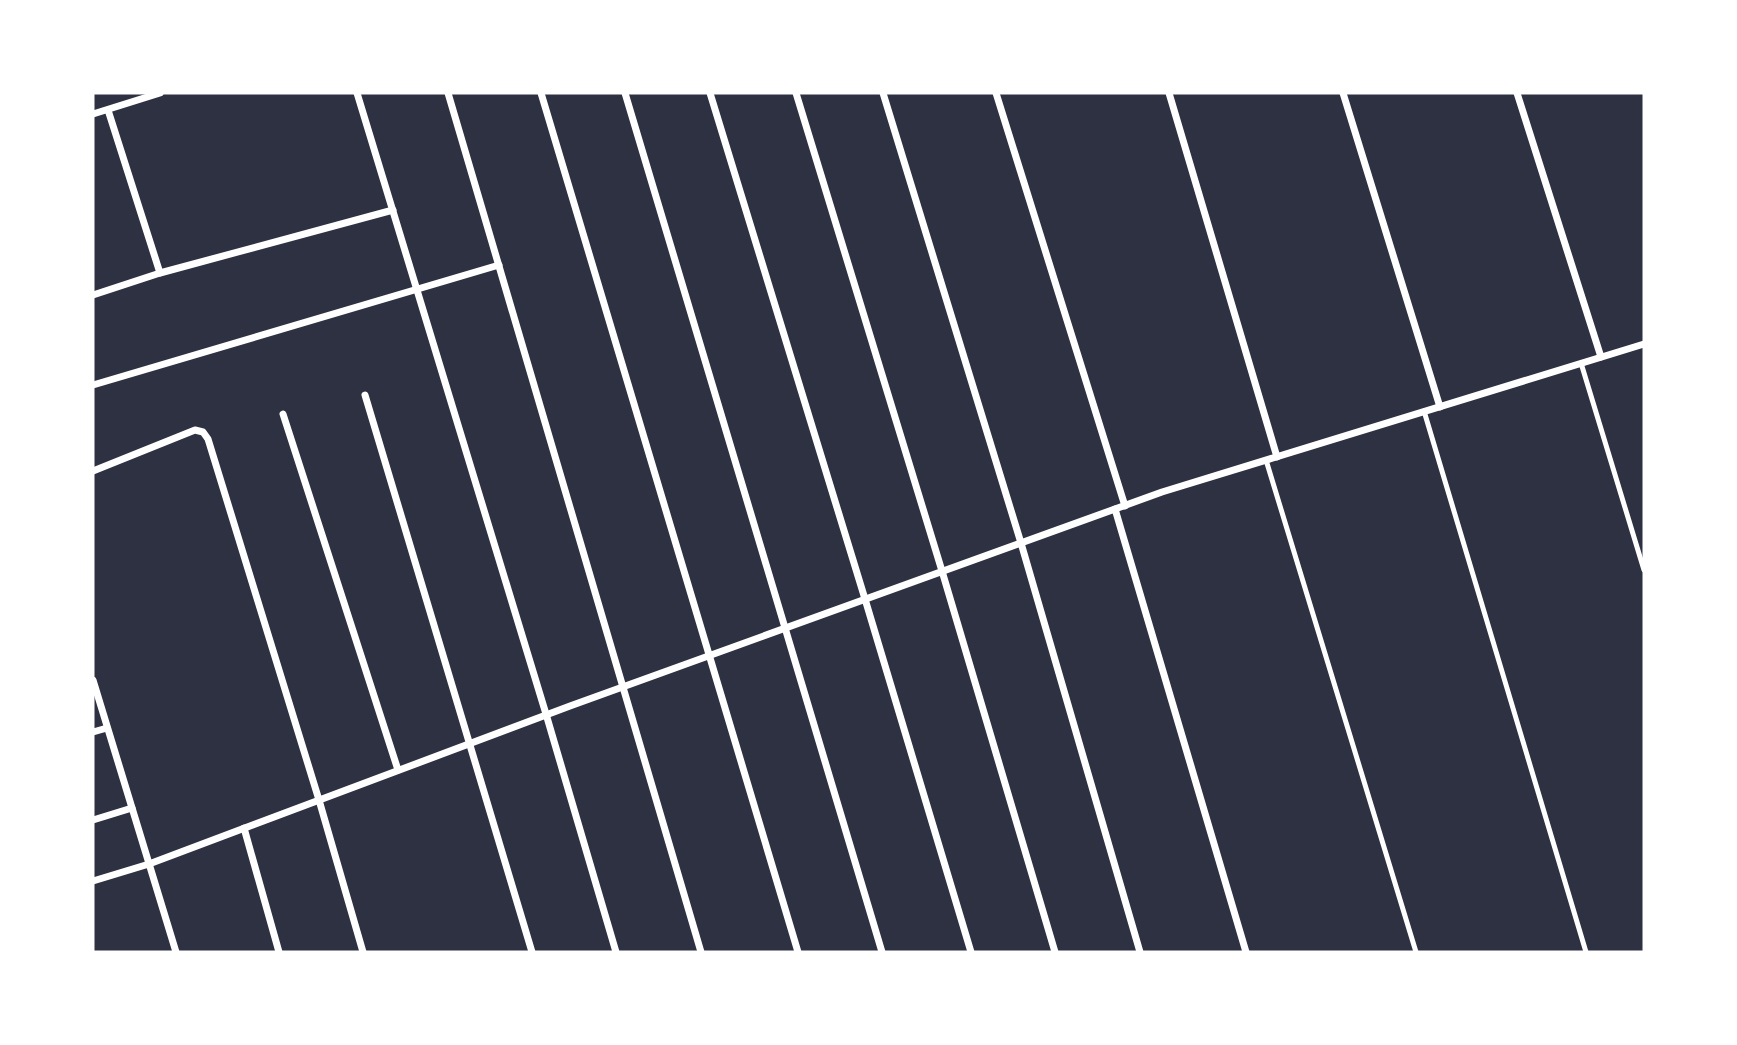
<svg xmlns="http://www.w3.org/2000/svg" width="1737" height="1045" viewBox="0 0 1737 1045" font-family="'Work Sans',sans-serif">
<rect width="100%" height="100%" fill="#2d3142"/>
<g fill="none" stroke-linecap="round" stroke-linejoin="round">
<g stroke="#fff" stroke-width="5">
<path d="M 1581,363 L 1644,570"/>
<path d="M 1424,411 L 1586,952"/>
<path d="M 1266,460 L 1416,952"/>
</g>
<g stroke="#fff" stroke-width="7">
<path d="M 357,93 L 546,714 L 616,952"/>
<path d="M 448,93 L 701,952"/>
<path d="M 541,93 L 798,952"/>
<path d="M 625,93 L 882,952"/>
<path d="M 710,93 L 865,599 L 971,952"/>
<path d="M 796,93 L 942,571 L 1055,952"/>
<path d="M 883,93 L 1021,543 L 1140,952"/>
<path d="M 996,93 L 1125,506"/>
<path d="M 1169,93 L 1277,457"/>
<path d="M 1343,93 L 1440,407"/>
<path d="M 1517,93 L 1601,357"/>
<path d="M 108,110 L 160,273"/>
<path d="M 93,114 L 160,93"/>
<path d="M 93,295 L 160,273 L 393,210"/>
<path d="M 93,385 L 499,265"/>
<path d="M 365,395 L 532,952"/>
<path d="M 283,414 L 398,770"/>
<path d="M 93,471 L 195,430 L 203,432 L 208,439 L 319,800 L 363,952"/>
<path d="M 1115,509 L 1246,952"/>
<path d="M 93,680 L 176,952"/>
<path d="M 93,732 L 107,728"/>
<path d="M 93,820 L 132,808"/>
<path d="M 244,828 L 279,952"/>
<path d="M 93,881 L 149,864 L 570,706 L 1162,492 L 1644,344"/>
</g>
</g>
<rect width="1737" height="1045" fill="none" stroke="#ffffff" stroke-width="189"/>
</svg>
